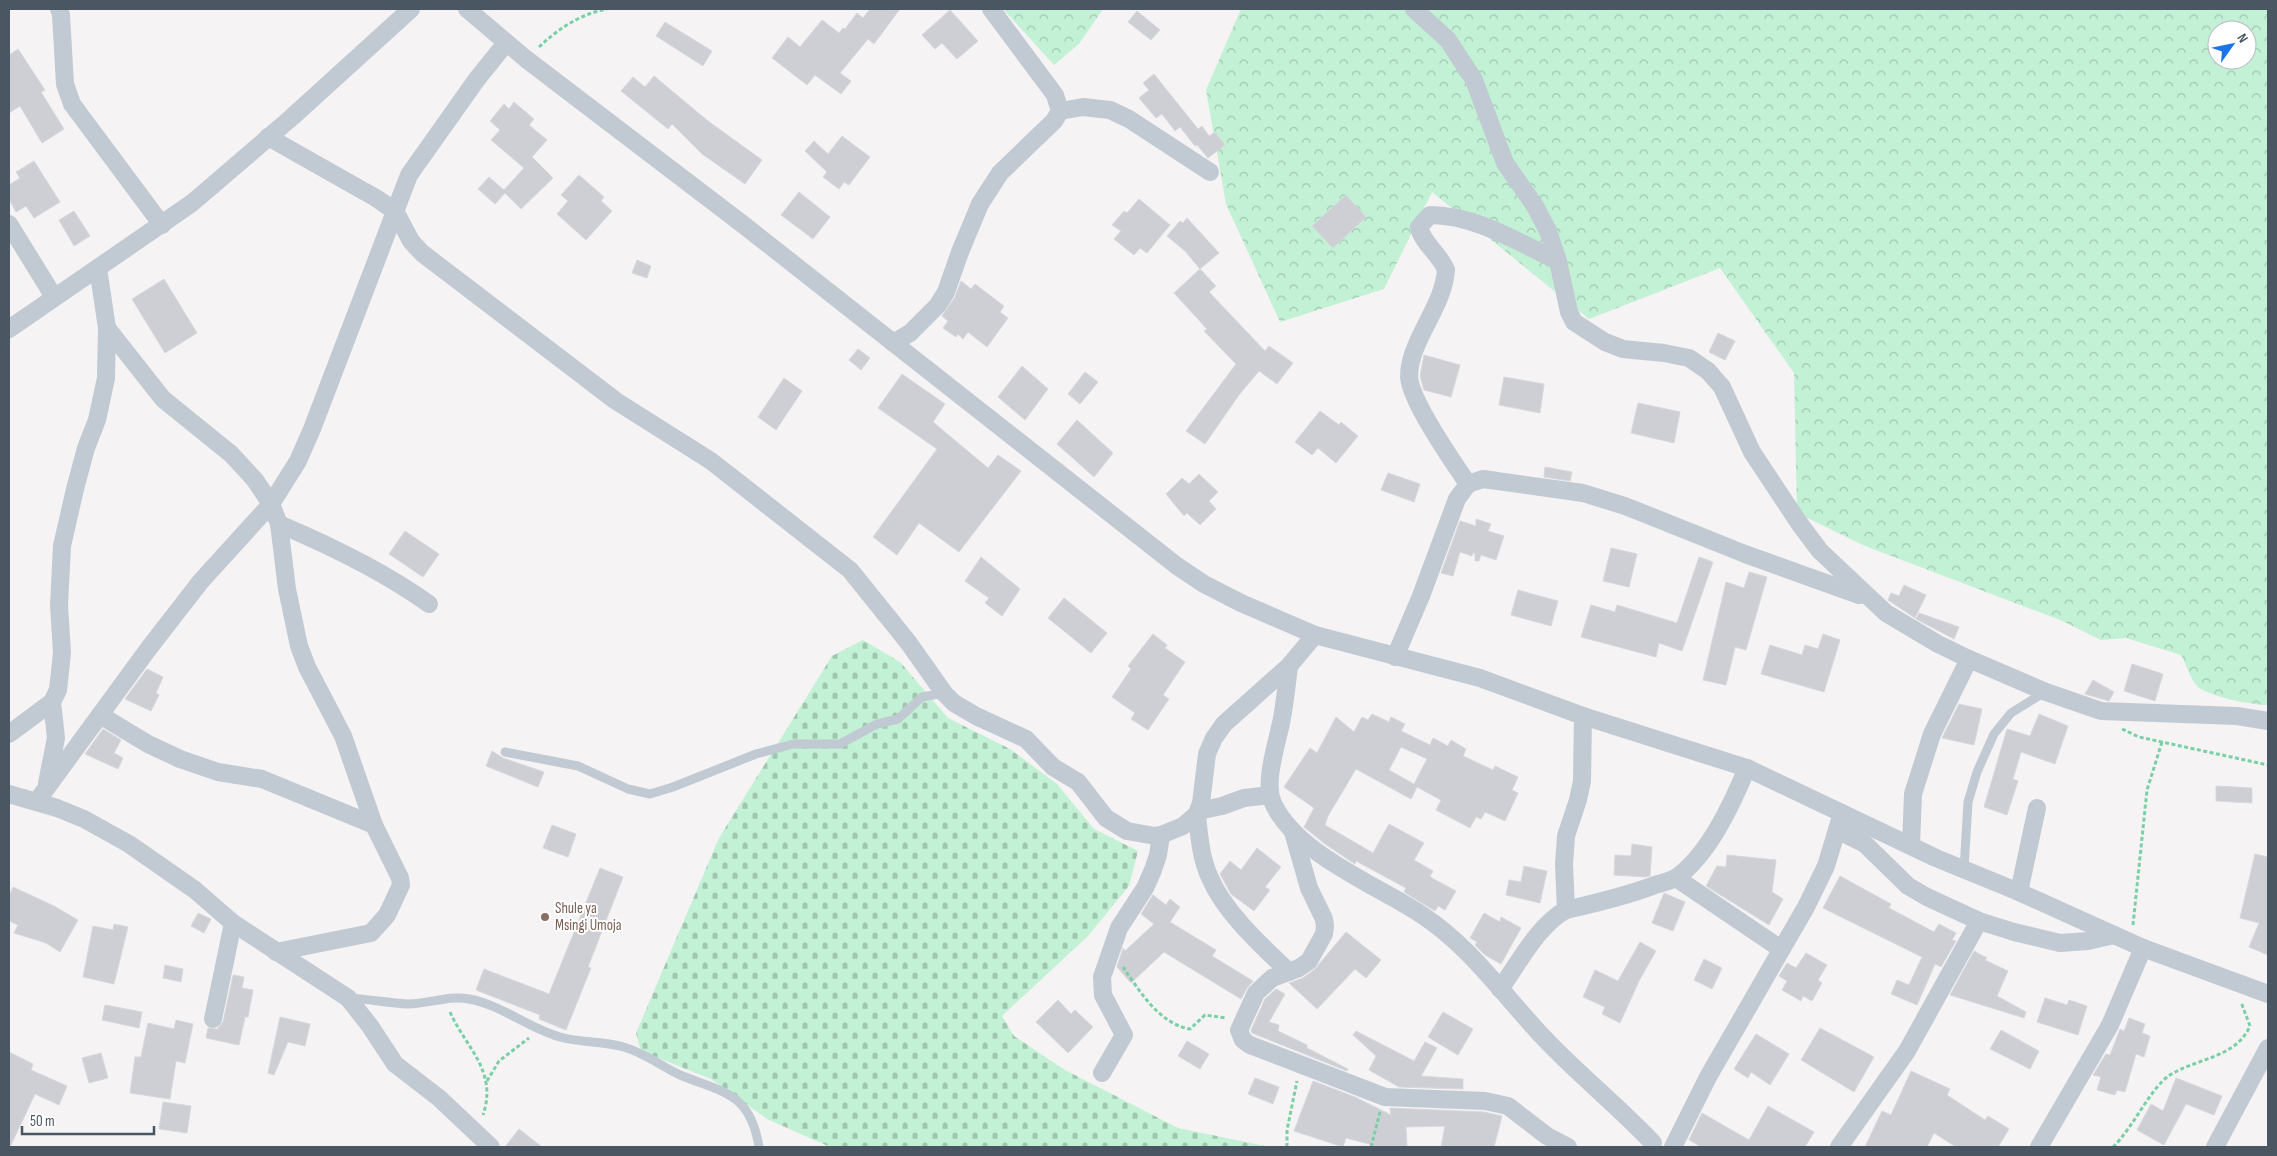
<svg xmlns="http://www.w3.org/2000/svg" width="2277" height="1156" viewBox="0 0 2277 1156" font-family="'Sofia Sans Condensed',sans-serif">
<defs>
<pattern id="forest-crowns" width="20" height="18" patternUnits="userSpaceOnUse" patternTransform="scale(1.25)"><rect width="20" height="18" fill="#c3f1d5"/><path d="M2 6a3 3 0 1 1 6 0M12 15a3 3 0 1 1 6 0" fill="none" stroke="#a0c6b0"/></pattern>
<pattern id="cemetery-stones" width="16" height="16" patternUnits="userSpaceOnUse" patternTransform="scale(1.25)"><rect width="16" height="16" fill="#c3f1d5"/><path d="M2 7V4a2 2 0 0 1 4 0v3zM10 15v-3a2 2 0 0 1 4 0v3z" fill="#a0c6b0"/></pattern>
</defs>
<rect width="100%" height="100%" fill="#f5f3f3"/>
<g fill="url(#forest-crowns)" fill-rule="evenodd">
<path d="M 1003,9 L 1103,9 L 1079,44 L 1054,65 Z"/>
<path d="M 1241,9 L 2268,9 L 2268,705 C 2252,705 2209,697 2197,686 C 2190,678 2186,664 2181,655 L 2126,638 L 2101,640 L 2060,620 L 1865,546 L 1797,513 L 1794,373 L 1720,268 L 1589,319 L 1432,192 L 1384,289 L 1280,322 L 1226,204 L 1206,90 ZM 2217,30 L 2247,30 L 2247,60 L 2217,60 Z"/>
</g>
<path fill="url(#cemetery-stones)" d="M 863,640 L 900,662 L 948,718 L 1010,749 L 1057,784 L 1094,829 L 1138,851 L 1129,886 L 1088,936 L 1002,1016 L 1014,1036 L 1065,1070 L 1178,1128 L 1270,1147 L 830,1147 L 767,1119 L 711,1079 L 641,1051 L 636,1033 L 719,838 L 832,656 Z"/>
<g fill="#cdcfd5" stroke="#d7d9de" fill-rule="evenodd">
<path d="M 870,9 L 900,9 L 874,44 L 868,39 L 840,73 L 851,81 L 841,94 L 815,75 L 807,85 L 772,58 L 788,37 L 800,47 L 822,20 L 839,33 L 843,28 L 845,29 L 857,13 L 863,18 Z"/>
<path d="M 950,10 L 978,41 L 957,59 L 942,43 L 935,49 L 922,35 Z"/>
<path d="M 1137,11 L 1160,30 L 1151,40 L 1128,22 Z"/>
<path d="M 665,22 L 712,51 L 703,66 L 656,36 Z"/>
<path d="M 18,49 L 45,90 L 41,92 L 64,129 L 42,143 L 20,106 L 9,113 L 9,55 Z"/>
<path d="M 1154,74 L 1198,129 L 1202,126 L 1209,136 L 1215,132 L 1225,145 L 1208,158 L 1197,145 L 1195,146 L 1180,127 L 1175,131 L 1162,114 L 1156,118 L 1139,98 L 1149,90 L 1143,83 Z"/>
<path d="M 654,76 L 708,121 L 762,160 L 745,184 L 702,154 L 672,124 L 668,129 L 621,91 L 633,77 L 645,87 Z"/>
<path d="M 514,102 L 534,119 L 529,125 L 547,140 L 532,157 L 553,178 L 521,209 L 505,193 L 495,204 L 478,189 L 489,177 L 504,190 L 524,168 L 491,140 L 500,130 L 490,121 L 504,104 L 509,109 Z"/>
<path d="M 842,136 L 870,157 L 849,185 L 844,182 L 839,189 L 823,177 L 827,172 L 805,151 L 814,141 L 828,154 Z"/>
<path d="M 34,161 L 60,202 L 34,218 L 26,206 L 16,212 L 9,199 L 9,185 L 20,178 L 16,172 Z"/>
<path d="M 579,175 L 604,197 L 601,201 L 612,211 L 586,240 L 557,214 L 568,201 L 561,195 Z"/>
<path d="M 799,192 L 830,217 L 813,239 L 781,215 Z"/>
<path d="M 1346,195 L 1366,217 L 1333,248 L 1312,226 Z"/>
<path d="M 1139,199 L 1170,225 L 1147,253 L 1140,248 L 1134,255 L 1114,239 L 1121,231 L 1112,225 L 1124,211 L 1127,213 Z"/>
<path d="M 74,211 L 90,236 L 74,246 L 59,220 Z"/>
<path d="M 1187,218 L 1219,253 L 1200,269 L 1185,251 L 1167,236 L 1180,221 L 1183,223 Z"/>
<path d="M 637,260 L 651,266 L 647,278 L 632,273 Z"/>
<path d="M 1200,269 L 1216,286 L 1209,292 L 1265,351 L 1269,346 L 1293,363 L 1277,384 L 1259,371 L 1239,395 L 1205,444 L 1186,431 L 1236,364 L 1204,331 L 1207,329 L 1174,293 Z"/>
<path d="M 164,279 L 197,333 L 165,353 L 132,299 Z"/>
<path d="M 961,281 L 971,289 L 975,284 L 1004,306 L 1000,312 L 1008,318 L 987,347 L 968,332 L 963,339 L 958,334 L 956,337 L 943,328 L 948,321 L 942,316 L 955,297 Z"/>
<path d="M 1718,333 L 1735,341 L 1725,360 L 1709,352 Z"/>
<path d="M 858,349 L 870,358 L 861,370 L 849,360 Z"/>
<path d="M 1424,355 L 1460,365 L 1451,397 L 1424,390 L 1420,376 Z"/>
<path d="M 1022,366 L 1048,389 L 1025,420 L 998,397 Z"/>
<path d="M 1085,372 L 1098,382 L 1080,404 L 1068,394 Z"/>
<path d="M 902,374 L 945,404 L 933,422 L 988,468 L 998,455 L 1021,471 L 959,552 L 919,523 L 897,555 L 873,537 L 937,449 L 878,408 Z"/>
<path d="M 1504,377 L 1544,384 L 1540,413 L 1499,405 Z"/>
<path d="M 784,378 L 802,391 L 776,430 L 758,417 Z"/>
<path d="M 1638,403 L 1680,412 L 1674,443 L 1631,433 Z"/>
<path d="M 1320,411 L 1339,425 L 1341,422 L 1358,436 L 1336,463 L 1318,448 L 1312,455 L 1295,442 Z"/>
<path d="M 1077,420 L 1113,453 L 1094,477 L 1057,444 Z"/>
<path d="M 1545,467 L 1572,472 L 1570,481 L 1544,477 Z"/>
<path d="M 1388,473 L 1420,484 L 1414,502 L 1381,490 Z"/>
<path d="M 1199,474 L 1218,492 L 1209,501 L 1216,509 L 1200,525 L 1187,513 L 1184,516 L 1166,494 L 1182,478 L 1189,484 Z"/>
<path d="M 1476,519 L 1491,524 L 1488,531 L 1504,536 L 1496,560 L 1481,555 L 1479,561 L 1475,561 L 1475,553 L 1473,553 L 1472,556 L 1460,552 L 1453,576 L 1441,573 L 1460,521 L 1476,526 Z"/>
<path d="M 405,531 L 439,554 L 423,577 L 389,554 Z"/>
<path d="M 1611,548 L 1637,554 L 1629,587 L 1603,581 Z"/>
<path d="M 981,557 L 1020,589 L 1002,616 L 985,603 L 989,598 L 965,581 Z"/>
<path d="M 1699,557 L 1713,562 L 1682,651 L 1659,643 L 1656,657 L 1581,637 L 1591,605 L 1615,612 L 1617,605 L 1677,623 Z"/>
<path d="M 1749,572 L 1767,577 L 1746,650 L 1735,647 L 1726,685 L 1703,680 L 1726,582 L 1744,588 Z"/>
<path d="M 1904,585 L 1926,595 L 1915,618 L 1888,600 L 1891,593 L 1899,596 Z"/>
<path d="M 1518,590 L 1558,601 L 1551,626 L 1511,615 Z"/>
<path d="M 1064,598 L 1107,633 L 1091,653 L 1048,618 Z"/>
<path d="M 1919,613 L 1959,627 L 1954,639 L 1916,619 Z"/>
<path d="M 1153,634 L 1167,645 L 1165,648 L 1185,662 L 1163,695 L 1169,699 L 1148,730 L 1131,719 L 1135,713 L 1112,697 L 1131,669 L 1128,666 Z"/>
<path d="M 1823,634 L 1840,640 L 1824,692 L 1761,674 L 1770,645 L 1802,655 L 1805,645 L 1818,649 Z"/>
<path d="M 2132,664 L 2163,674 L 2155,701 L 2124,691 Z"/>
<path d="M 147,669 L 163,677 L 156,693 L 159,695 L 151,711 L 125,699 Z"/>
<path d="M 2093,680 L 2114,692 L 2109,701 L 2085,694 Z"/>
<path d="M 1959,704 L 1982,709 L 1974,745 L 1942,738 Z"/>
<path d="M 1372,714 L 1389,722 L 1391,717 L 1405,724 L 1401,731 L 1430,745 L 1433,738 L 1448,746 L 1451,740 L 1466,749 L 1463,756 L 1493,770 L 1495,766 L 1518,777 L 1512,790 L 1518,793 L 1505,821 L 1485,812 L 1481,819 L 1476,817 L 1470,828 L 1436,810 L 1441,800 L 1417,787 L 1411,799 L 1356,769 L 1328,816 L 1325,825 L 1373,853 L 1389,824 L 1424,843 L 1414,860 L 1433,871 L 1430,876 L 1432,878 L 1456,891 L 1445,910 L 1438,906 L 1435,911 L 1404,892 L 1406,888 L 1356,861 L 1355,864 L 1325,844 L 1304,827 L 1314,808 L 1284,787 L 1310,748 L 1317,753 L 1336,717 L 1354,732 L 1362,717 L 1368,720 ZM 1401,747 L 1427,759 L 1414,784 L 1389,770 Z"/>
<path d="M 2039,714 L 2068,726 L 2055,764 L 2021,752 L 2013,779 L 2018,781 L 2007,815 L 1984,807 L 2007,729 L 2030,736 Z"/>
<path d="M 103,729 L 121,740 L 114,753 L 123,758 L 118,769 L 85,754 Z"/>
<path d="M 492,751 L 503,758 L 544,772 L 538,787 L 486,766 Z"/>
<path d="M 2216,786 L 2252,788 L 2252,803 L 2216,801 Z"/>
<path d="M 552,825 L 576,834 L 568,857 L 543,848 Z"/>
<path d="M 1632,844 L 1652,847 L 1650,876 L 1645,877 L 1614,875 L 1615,855 L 1631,856 Z"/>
<path d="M 1257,848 L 1281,867 L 1265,887 L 1270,890 L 1254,911 L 1231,894 L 1220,874 L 1230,861 L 1241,870 Z"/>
<path d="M 2255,854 L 2268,857 L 2268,955 L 2249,947 L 2259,923 L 2240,918 Z"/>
<path d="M 1727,855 L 1776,860 L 1772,892 L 1783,899 L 1769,925 L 1706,886 L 1717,866 L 1726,867 Z"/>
<path d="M 1524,866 L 1547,871 L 1540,903 L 1506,895 L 1509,880 L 1521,882 Z"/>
<path d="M 600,868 L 623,877 L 588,967 L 591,968 L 566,1030 L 539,1019 L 540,1015 L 476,990 L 484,969 L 549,994 Z"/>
<path d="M 1840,876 L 1891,904 L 1889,908 L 1934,932 L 1939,924 L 1956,933 L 1952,940 L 1956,941 L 1941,967 L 1935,964 L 1917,1005 L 1891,994 L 1897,980 L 1909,985 L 1922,957 L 1823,908 Z"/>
<path d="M 13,887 L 54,906 L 78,920 L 60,952 L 46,943 L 14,933 L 18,925 L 9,921 L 9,896 Z"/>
<path d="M 1664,893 L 1685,902 L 1673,931 L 1652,923 Z"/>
<path d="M 1153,895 L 1166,905 L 1170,899 L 1180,907 L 1170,922 L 1216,950 L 1212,956 L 1253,981 L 1247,988 L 1241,999 L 1164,952 L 1131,983 L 1117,967 L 1123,948 L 1125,951 L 1154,924 L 1141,914 Z"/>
<path d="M 198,913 L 211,919 L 204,933 L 191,926 Z"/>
<path d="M 1484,913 L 1500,922 L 1501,917 L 1521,928 L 1501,964 L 1485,955 L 1475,945 L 1477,942 L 1470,938 Z"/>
<path d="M 114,924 L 128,927 L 114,984 L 83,977 L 93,926 L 113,930 Z"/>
<path d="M 1346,932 L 1381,960 L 1366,978 L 1355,969 L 1317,1009 L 1289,983 L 1303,978 L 1315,969 Z"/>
<path d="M 1640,942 L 1656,951 L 1640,979 L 1620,1023 L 1602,1014 L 1605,1007 L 1583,997 L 1595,970 L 1618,981 Z"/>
<path d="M 1974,951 L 1987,958 L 1985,960 L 2008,971 L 1997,996 L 2026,1012 L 2024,1018 L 1950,995 Z"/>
<path d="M 1806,953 L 1827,965 L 1818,980 L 1822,983 L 1812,1001 L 1803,996 L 1801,1001 L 1782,990 L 1787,981 L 1779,976 L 1787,963 L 1796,968 Z"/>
<path d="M 1704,959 L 1722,968 L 1712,989 L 1694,980 Z"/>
<path d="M 165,965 L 183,969 L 181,982 L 163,978 Z"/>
<path d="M 233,975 L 244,977 L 242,988 L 253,990 L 248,1017 L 245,1017 L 239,1045 L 206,1038 L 208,1028 L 217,1029 L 223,1022 Z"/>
<path d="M 1276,989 L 1285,994 L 1269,1022 L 1279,1025 L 1278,1031 L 1307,1045 L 1307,1048 L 1348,1069 L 1347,1071 L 1252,1033 L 1251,1030 L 1265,999 Z"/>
<path d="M 2045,998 L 2067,1005 L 2069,1000 L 2087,1006 L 2078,1035 L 2037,1022 Z"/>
<path d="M 1058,1000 L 1071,1014 L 1075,1010 L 1093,1027 L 1068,1053 L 1036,1022 Z"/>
<path d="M 105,1005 L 142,1012 L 139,1028 L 102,1020 Z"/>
<path d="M 1443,1012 L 1473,1029 L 1458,1055 L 1428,1037 Z"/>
<path d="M 280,1017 L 310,1024 L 305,1046 L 288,1042 L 274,1075 L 268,1073 Z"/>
<path d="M 2129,1018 L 2145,1024 L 2142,1033 L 2150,1036 L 2144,1057 L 2136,1054 L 2125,1092 L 2117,1090 L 2115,1095 L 2097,1090 L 2101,1077 L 2093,1075 L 2106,1054 L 2110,1055 L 2120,1029 L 2124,1031 Z"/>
<path d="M 176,1020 L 193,1024 L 185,1063 L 176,1061 L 170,1099 L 130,1093 L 135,1057 L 141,1057 L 148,1023 L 174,1029 Z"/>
<path d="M 1820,1028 L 1874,1057 L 1854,1092 L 1801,1060 Z"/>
<path d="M 2001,1030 L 2039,1051 L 2030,1069 L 1990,1049 Z"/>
<path d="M 1356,1031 L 1414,1061 L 1425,1042 L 1437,1048 L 1421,1076 L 1463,1079 L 1463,1089 L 1399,1087 L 1369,1070 L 1376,1056 L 1353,1035 Z"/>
<path d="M 1756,1034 L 1789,1054 L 1770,1085 L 1751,1072 L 1748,1078 L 1734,1069 Z"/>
<path d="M 1187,1041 L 1209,1054 L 1200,1069 L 1178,1056 Z"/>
<path d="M 9,1052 L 33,1064 L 31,1070 L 67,1086 L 59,1105 L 35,1094 L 10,1147 L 9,1147 Z"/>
<path d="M 101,1053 L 108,1078 L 89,1083 L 82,1058 Z"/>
<path d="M 1911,1071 L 1950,1089 L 1947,1095 L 1985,1120 L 1988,1116 L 2009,1129 L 1998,1147 L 1956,1147 L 1934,1133 L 1927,1147 L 1865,1147 L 1882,1111 L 1891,1115 Z"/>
<path d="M 1255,1078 L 1279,1087 L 1273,1104 L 1248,1094 Z"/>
<path d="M 2176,1078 L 2222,1096 L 2214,1115 L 2186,1104 L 2164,1145 L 2137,1130 L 2151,1104 L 2163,1111 Z"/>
<path d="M 1313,1081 L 1355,1097 L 1391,1115 L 1390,1108 L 1484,1112 L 1502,1116 L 1494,1147 L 1441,1147 L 1445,1126 L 1406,1127 L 1407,1147 L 1372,1147 L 1373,1145 L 1346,1138 L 1343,1147 L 1294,1131 Z"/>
<path d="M 163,1102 L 191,1106 L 187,1133 L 159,1129 Z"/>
<path d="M 1768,1106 L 1814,1132 L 1805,1147 L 1701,1147 L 1689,1140 L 1702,1113 L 1749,1140 Z"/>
<path d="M 519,1129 L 542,1147 L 505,1147 Z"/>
</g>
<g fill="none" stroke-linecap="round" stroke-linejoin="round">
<g stroke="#7ad0a6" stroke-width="3" stroke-dasharray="4 2.5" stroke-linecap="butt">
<path d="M 539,47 C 558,29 580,14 607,9"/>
<path d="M 2122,729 L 2139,737 L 2268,765"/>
<path d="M 2133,925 L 2147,790 L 2162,742"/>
<path d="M 1123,967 C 1139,990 1159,1024 1190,1029 L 1205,1015 L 1226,1018"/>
<path d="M 450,1012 C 466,1048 498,1071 483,1115"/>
<path d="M 487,1081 L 499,1061 L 529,1038"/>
<path d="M 1287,1147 L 1287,1130 L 1297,1081"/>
<path d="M 1371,1147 L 1380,1112"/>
<path d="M 2113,1147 C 2133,1128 2151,1087 2170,1075 C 2197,1058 2236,1058 2250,1026 L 2241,1002"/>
</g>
<g stroke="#c1cad2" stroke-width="9">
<path d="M 505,752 L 578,766 L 628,789 L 650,794 L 673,787 L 756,754 L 793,744 L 840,744 L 877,724 L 898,719 L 922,697 L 944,693"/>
<path d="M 1964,869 L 1968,802 L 1977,772 L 1994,734 L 2011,713 L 2045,692"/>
<path d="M 348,998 C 368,999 388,1003 408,1004 C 429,1004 449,995 469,999 C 502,1005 528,1028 560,1037 C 581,1043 603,1041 624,1047 C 644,1053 660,1065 678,1074 C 722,1093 750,1091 759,1147"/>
</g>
<g stroke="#c1cad2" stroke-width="18">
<path d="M 59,9 L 61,15 L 65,84 L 72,104 L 162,225"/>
<path d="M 467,9 L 526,59 L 745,226 L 1177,566 L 1204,584 L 1241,603 L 1315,635 L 1480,678 L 1583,716 L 1747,768 L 1936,858 L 2019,892 L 2143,948 L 2268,994"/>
<path d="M 1414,9 L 1448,40 L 1474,80 L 1505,163 L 1535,206 L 1548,231 L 1558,261 L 1569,312 L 1574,322 L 1605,342 L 1623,349 L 1664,353 L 1689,358 L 1708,371 L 1722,387 L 1752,452 L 1799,523 L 1820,551 L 1886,613 L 1938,644 L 1969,659 L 2046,692 L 2101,711 L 2237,716 L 2268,721"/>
<path d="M 1060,111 L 1083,107 L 1110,110 L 1129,119 L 1210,172"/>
<path d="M 268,137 L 376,198 L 395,211 L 411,241 L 422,253 L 616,401 L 711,461 L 850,570 L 908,642 L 944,693 L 954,703 L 976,716 L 1026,739 L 1053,767 L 1078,782 L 1106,818 L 1127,831 L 1155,836 L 1161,835 L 1183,826 L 1197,814 L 1201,803 L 1207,754 L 1214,738 L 1224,724 L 1289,666 L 1315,635"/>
<path d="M 9,224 L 54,297"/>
<path d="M 107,328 L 163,399 L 231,454 L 255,480 L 271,504 L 279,524 L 287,589 L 299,646 L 307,667 L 343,736 L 374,825 L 400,878 L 401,885 L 387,915 L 371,933 L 276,952"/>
<path d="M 9,329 L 192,203 L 291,118 L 411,9"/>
<path d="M 893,343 L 910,333 L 938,305 L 946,292 L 960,252 L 980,204 L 1000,173 L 1054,121 L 1060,111 L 1055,95 L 991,9"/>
<path d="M 1468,484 C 1453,462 1411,402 1409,377 C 1409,366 1412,355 1417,344 C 1427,320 1444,297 1446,270 C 1440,254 1422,243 1419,227 L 1430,215 C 1475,215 1518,242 1558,261"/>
<path d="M 279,524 C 331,546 383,571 429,604"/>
<path d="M 1395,657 L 1421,596 L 1457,499 L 1468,484 L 1483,479 L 1583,493 L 1625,506 L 1745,554 L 1859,595"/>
<path d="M 1289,666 C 1287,683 1285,701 1282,718 C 1278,741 1263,782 1273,803 C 1296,854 1377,885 1422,915 C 1471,947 1504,996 1544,1038 C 1579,1075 1618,1106 1653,1143"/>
<path d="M 100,715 L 148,744 L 180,759 L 218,772 L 262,779 L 374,825"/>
<path d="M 9,734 L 52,702 L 58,690 L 62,653 L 59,605 L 62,546 L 75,489 L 86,448 L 97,420 L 106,378 L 107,328 L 98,268"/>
<path d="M 47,783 L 56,738 L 52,702"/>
<path d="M 9,794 L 57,808 L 84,819 L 129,844 L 195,890 L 233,923 L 348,998 L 370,1026 L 395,1064 L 439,1098 L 491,1147"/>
<path d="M 37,801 L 149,648 L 201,581 L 271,504 L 298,461 L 312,429 L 409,175 L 477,79 L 506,43"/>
<path d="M 1198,811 L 1222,806 L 1244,798 L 1270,795"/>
<path d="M 1197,814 C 1199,836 1201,859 1210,878 C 1225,913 1262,946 1289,972"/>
<path d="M 1837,830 L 1865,844 L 1908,886 L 1927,897 L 1979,921 L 2014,932 L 2060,943 L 2088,941 L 2114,935"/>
<path d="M 1293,832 L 1309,888 L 1324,919 L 1325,926 L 1324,934 L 1309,961 L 1299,968 L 1272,978 L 1256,993 L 1239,1030 L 1243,1040 L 1250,1045 L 1385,1097 L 1485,1101 L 1508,1106 L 1547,1136 L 1568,1147"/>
<path d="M 1911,845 L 1913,794 L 1932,734 L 1969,659"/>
<path d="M 1676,878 L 1781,949"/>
<path d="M 2019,892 L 2037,808"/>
<path d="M 1566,910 L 1564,864 L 1566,836 L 1578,800 L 1582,781 L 1583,716"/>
<path d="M 1500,989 C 1518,964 1539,924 1566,910 C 1596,903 1626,896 1655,885 C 1662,883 1671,881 1677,877 C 1709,854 1732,804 1747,768"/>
<path d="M 213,1019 L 233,923"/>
<path d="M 1102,1073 L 1124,1035 L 1103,995 L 1102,977 L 1119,928 L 1145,888 L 1153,870 L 1158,855 L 1161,835"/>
<path d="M 1673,1147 L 1708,1077 L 1806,907 L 1826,866 L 1842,813"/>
<path d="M 1839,1147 L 1907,1051 L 1979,921"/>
<path d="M 2039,1147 L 2110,1025 L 2143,948"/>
<path d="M 2215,1147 L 2268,1048"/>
</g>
</g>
<circle fill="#8d6e63" stroke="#fff" stroke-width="2" cx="545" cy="917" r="5"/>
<g text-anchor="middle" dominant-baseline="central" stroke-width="4" stroke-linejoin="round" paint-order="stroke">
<g font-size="15" fill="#785e54" stroke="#fff" text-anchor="start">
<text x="555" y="908">Shule ya<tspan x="555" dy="17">Msingi Umoja</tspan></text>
</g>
</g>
<rect width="2277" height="1156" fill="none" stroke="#4a5661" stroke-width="20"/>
<g transform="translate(2232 45) rotate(57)"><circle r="24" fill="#ffffff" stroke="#b7bbc0"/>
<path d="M0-4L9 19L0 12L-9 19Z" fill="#1a73e8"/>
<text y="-8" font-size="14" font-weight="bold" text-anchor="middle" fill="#4a5661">N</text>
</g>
<path d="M22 1126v8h132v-8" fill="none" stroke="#4a5661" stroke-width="2.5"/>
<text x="30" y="1126" font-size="15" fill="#4a5661" stroke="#ffffff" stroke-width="4" paint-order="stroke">50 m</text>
</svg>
